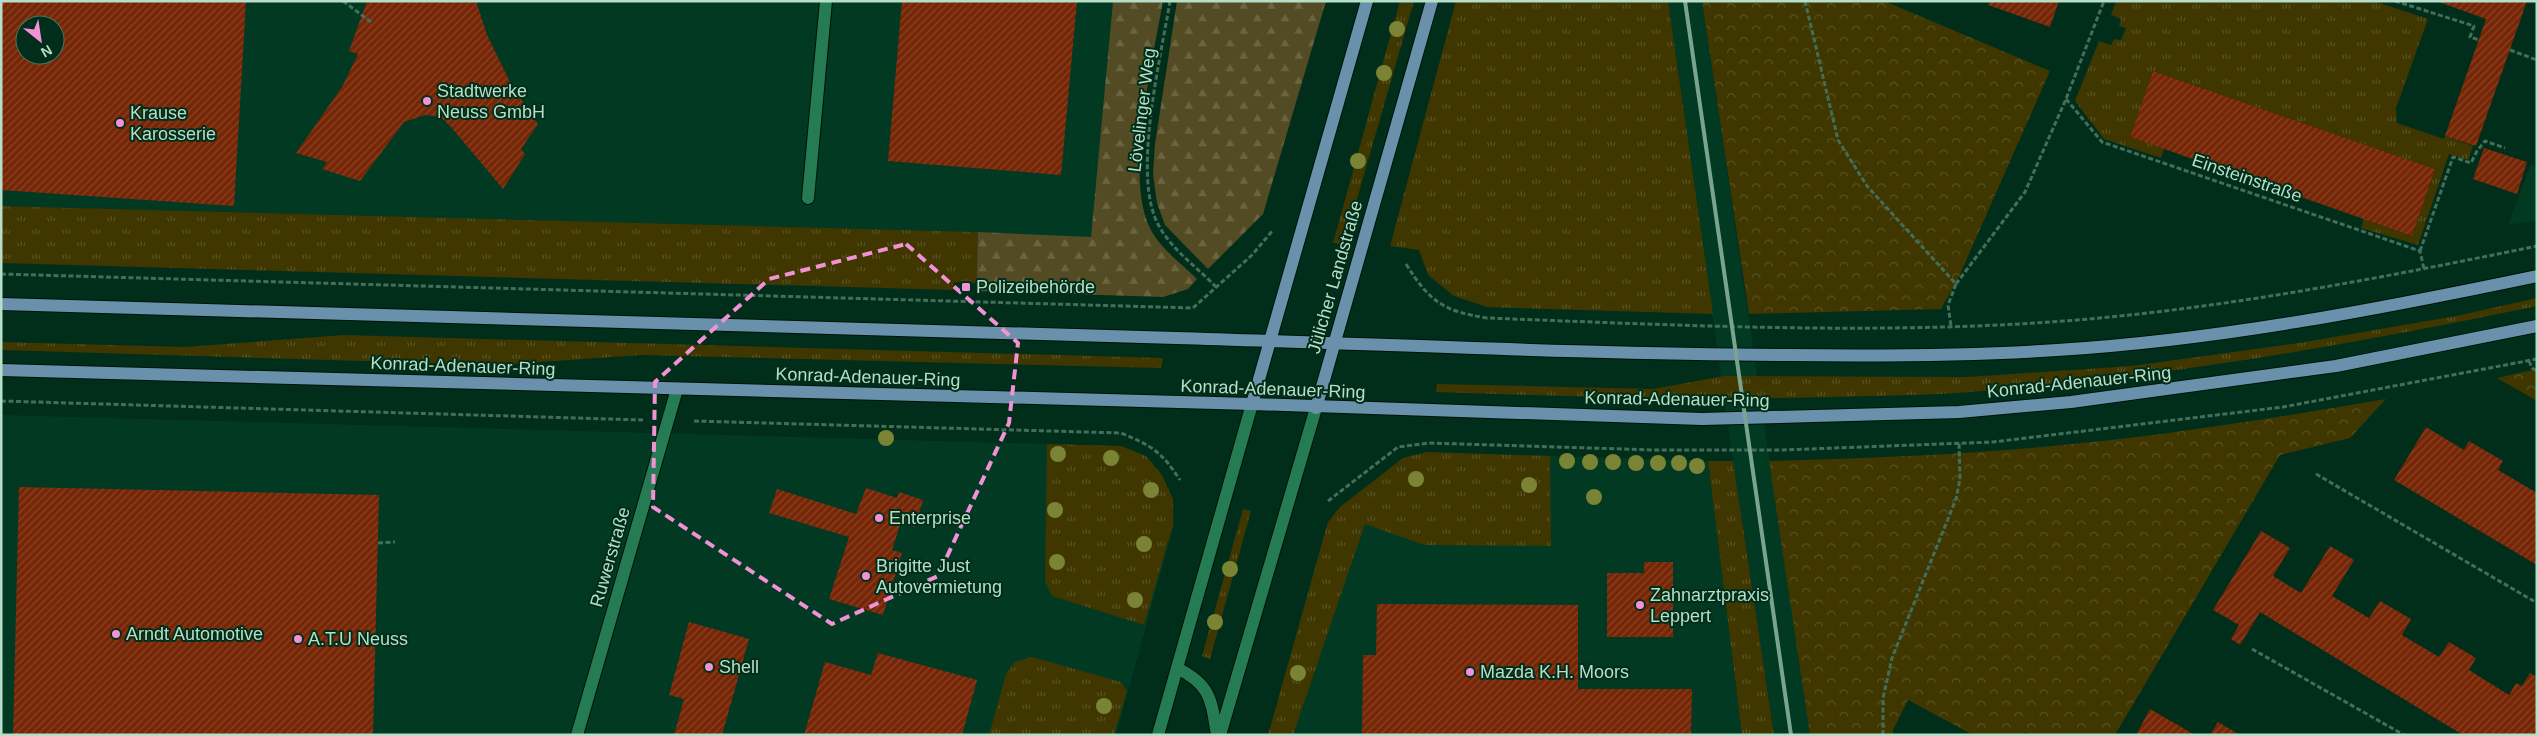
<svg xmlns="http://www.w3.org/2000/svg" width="2538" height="736" viewBox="0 0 2538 736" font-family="Arial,sans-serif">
<defs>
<pattern id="grass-tufts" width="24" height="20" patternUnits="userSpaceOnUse" patternTransform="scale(1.25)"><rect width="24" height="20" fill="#3f3600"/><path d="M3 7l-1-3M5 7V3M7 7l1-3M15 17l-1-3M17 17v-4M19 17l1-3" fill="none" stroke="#585324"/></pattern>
<pattern id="forest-firs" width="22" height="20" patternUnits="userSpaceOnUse" patternTransform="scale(1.25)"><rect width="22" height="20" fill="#534b23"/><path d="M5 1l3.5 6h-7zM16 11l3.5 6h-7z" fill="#6a6441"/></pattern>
<pattern id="park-crowns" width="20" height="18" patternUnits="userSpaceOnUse" patternTransform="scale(1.25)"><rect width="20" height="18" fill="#3f3600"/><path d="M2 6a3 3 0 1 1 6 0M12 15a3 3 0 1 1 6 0" fill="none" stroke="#585324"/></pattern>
<pattern id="building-hatch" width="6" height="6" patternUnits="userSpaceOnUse" patternTransform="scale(1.25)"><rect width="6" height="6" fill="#762505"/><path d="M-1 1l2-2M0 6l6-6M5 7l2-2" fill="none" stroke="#874428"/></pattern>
</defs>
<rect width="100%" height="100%" fill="#002e1a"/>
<g fill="#023922" fill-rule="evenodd">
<path d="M 1,1 L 1113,1 L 1091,238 L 978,232 L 1,206 ZM 25,25 L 55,25 L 55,55 L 25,55 Z"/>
<path d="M 1668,1 L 1702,1 L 1810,735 L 1774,735 L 1733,461 Z"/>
<path d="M 2531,164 L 2537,167 L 2537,220 L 2508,225 Z"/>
<path d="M 1,415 L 1121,446 L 1146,456 L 1162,475 L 1173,499 L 1174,525 L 1116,735 L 1,735 Z"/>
<path d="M 1427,452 L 1708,461 L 1742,735 L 1268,735 L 1328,522 L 1340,507 L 1403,458 Z"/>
</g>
<g fill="url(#grass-tufts)">
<path d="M 1400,1 L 1414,1 L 1344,244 L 1333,243 Z"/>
<path d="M 1456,1 L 1668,1 L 1713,314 L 1487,307 L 1454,296 L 1428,275 L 1419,250 L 1390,246 Z"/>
<path d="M 2116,1 L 2374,1 L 2428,19 L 2396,108 L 2397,123 L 2444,139 L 2445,136 L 2473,146 L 2468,160 L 2449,154 L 2418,245 L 2361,228 L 2364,219 L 2412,236 L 2435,169 L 2153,71 L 2130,137 L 2164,149 L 2161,158 L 2104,139 L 2075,101 L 2099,41 L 2111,45 L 2114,39 L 2121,40 L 2126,28 L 2119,26 L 2121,19 L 2111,15 Z"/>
<path d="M 1,206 L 978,232 L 976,283 L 954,282 L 953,290 L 1,263 Z"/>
<path d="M 2537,298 L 2537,306 C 2350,345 2161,378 1970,392 C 1937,395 1903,395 1870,396 C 1725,401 1580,397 1436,392 L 1437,384 L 1653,389 L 1724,376 L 1967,377 L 2132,366 L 2299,343 L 2456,316 Z"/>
<path d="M 344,335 L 1163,358 L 1161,368 L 641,355 L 496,365 L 1,350 L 1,342 L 185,347 Z"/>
<path d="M 1047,444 L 1121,446 L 1146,456 L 1162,475 L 1173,499 L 1173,525 L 1144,625 L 1052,596 L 1045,581 Z"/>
<path d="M 1427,452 L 1550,456 L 1551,546 L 1424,545 L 1365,524 L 1293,735 L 1268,735 L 1328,522 L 1340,507 L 1403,458 Z"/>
<path d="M 1708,461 L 1733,461 L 1774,735 L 1742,735 Z"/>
<path d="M 1243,509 L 1251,511 L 1210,659 L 1202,656 Z"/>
<path d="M 1032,657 L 1121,682 L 1127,691 L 1114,735 L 989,735 L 1006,674 L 1015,662 Z"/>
</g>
<g fill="url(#forest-firs)">
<path d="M 1113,1 L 1163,1 C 1153,59 1125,174 1149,226 C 1158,247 1181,263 1197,279 L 1188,289 L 1163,297 L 976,291 L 978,232 L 1091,237 Z"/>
<path d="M 1177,1 L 1326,1 L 1263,214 L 1208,269 L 1165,225 L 1157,203 L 1153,174 L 1155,144 Z"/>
</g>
<g fill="url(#park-crowns)">
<path d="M 1702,1 L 1884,1 L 2050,71 L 1957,281 L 1941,309 L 1749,314 Z"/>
<path d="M 2537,369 L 2537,401 L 2497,378 Z"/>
<path d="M 2386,399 L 2350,438 L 2280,455 L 2115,735 L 2029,735 L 2025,732 L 2023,735 L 1973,735 L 1908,700 L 1893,730 L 1893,735 L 1810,735 L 1769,461 C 1863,458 1958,455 2052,446 C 2164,436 2275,418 2386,399 Z"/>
</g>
<g fill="url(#building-hatch)" fill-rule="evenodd">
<path d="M 1,1 L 246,1 L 234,206 L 1,190 ZM 25,25 L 55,25 L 55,55 L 25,55 Z"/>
<path d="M 367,1 L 476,1 L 487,35 L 512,86 L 538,124 L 521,149 L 525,154 L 503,189 L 451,127 L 444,120 L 435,116 L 425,115 L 404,122 L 360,181 L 322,169 L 327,162 L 296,153 L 342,87 L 358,54 L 349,51 Z"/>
<path d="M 902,1 L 1077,1 L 1061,175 L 888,161 Z"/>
<path d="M 1990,1 L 2059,1 L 2050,27 L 1988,5 Z"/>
<path d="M 2436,1 L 2527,1 L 2476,146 L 2445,136 L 2486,19 Z"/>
<path d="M 2153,71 L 2435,169 L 2412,236 L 2130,137 Z"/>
<path d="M 2484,148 L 2527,162 L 2517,194 L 2473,179 Z"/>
<path d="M 2426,427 L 2464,450 L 2469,441 L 2503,461 L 2498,470 L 2537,493 L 2537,565 L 2394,480 Z"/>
<path d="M 19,487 L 379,495 L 373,735 L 13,735 Z"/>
<path d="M 866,488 L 897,498 L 899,492 L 923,500 L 915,527 L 901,522 L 892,550 L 902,553 L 883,615 L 829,599 L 849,537 L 769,513 L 777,489 L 856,514 Z"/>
<path d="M 2261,531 L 2290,548 L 2273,576 L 2301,593 L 2330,546 L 2354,560 L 2332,596 L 2369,618 L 2380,601 L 2411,619 L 2402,635 L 2439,657 L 2449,642 L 2476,658 L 2469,670 L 2509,695 L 2516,683 L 2522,686 L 2530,673 L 2537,677 L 2537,735 L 2463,735 L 2260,612 L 2240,645 L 2231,639 L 2239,625 L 2213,610 Z"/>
<path d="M 1644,562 L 1673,562 L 1673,637 L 1607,637 L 1607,573 L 1644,573 Z"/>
<path d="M 1377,604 L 1578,605 L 1578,689 L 1692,689 L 1691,735 L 1362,735 L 1363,655 L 1376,655 Z"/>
<path d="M 689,622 L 749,639 L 722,735 L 674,735 L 684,699 L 669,695 Z"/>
<path d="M 878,653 L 977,680 L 962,735 L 804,735 L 825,662 L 871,675 Z"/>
<path d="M 2150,709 L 2195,735 L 2136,735 Z"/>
<path d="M 2218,722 L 2240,735 L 2210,735 Z"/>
</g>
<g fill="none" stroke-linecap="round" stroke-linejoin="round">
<g stroke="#001408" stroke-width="14">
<g id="service">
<path d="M 808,198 L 826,1"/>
<path d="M 1177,668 C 1211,685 1211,699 1217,735"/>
</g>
</g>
<g stroke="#001408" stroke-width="14">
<path id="minor" d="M 577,735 L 677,389"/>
</g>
<g stroke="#001408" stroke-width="14">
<g id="secondary">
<path d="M 1158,735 L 1252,404"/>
<path d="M 1220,735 L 1316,408"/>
</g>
</g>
<g stroke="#001408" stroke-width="14">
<g id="primary">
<path d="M 1,304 C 393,316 785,326 1176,338 C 1381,344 1585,354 1789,355 C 1879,356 1968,356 2057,350 C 2219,340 2379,309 2537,276"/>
<path d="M 1,370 L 1252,404 L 1702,419 L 1959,412 L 2071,402 L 2336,366 L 2537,326"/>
<path d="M 1252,404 L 1367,1"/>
<path d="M 1316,408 L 1432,1"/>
</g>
</g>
<g stroke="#436e59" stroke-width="3" stroke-dasharray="5 2.5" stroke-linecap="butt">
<path d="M 343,1 L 371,22"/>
<path d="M 1170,1 C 1161,57 1131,178 1159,226 C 1172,250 1198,268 1216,287"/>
<path d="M 1805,1 L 1838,140 L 1867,186 L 1956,284 L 1948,305 L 1951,326"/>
<path d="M 2395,1 L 2474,26 L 2470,37 L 2479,40"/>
<path d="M 2510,50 L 2537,60"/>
<path d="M 2066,99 L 2102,142 L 2420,251 L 2424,269"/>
<path d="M 2420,251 L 2453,157 L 2471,163 L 2477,151 L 2485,141 L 2505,148"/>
<path d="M 1406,264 C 1430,302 1443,311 1487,318 C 1701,326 1927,338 2139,314 C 2273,299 2405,273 2537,246"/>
<path d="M 1,274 L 1193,308 L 1252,255 L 1273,230"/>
<path d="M 1956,284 L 2025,192 L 2066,99 L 2104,1"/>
<path d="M 2529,361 L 2532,368 L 2537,371"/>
<path d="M 1,401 L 643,420"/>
<path d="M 694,421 L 1121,433 C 1152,446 1161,451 1180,480"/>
<path d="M 2316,474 L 2537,603"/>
<path d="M 1328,501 L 1398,447 L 1429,443 L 1654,450 L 1783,450 L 1993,442 L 2283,407 L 2537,359"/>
<path d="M 378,543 L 395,542"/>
<path d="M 2252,649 L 2404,735"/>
<path d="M 1883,735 L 1883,698 L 1892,658 L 1956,499 L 1960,479 L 1959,442"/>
</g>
<use href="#service" stroke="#257b53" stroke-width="12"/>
<use href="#minor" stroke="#257b53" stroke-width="12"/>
<use href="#secondary" stroke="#257b53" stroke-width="12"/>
<use href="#primary" stroke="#6a91ab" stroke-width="12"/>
<path stroke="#7ba48e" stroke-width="4" d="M 1685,1 L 1791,735"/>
</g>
<g fill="#7b8335">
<circle cx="1397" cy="29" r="8"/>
<circle cx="1384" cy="73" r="8"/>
<circle cx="1358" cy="161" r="8"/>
<circle cx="886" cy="438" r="8"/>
<circle cx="1058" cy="454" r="8"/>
<circle cx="1111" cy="458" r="8"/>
<circle cx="1567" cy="461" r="8"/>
<circle cx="1590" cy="462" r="8"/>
<circle cx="1613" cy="462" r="8"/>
<circle cx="1636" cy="463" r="8"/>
<circle cx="1658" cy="463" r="8"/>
<circle cx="1679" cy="463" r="8"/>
<circle cx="1697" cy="466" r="8"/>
<circle cx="1416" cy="479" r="8"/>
<circle cx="1529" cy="485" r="8"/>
<circle cx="1151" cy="490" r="8"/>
<circle cx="1594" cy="497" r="8"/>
<circle cx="1055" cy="510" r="8"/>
<circle cx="1144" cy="544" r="8"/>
<circle cx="1057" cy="562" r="8"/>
<circle cx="1230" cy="569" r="8"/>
<circle cx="1135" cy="600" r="8"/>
<circle cx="1215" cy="622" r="8"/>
<circle cx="1298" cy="673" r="8"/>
<circle cx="1104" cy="706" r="8"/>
</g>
<path fill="none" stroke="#f391d6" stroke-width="4" stroke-dasharray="10 6" stroke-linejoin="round" d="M 906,244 L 1018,343 L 1009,423 L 938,576 L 832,624 L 653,507 L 655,382 L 769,279 Z"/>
<g fill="#f391d6" stroke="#002e1a" stroke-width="2">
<circle cx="427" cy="101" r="5"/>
<circle cx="120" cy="123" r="5"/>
<rect x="961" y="282" width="10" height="10" rx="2.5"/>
<circle cx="879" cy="518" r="5"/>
<circle cx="866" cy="576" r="5"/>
<circle cx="1640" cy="605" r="5"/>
<circle cx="116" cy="634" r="5"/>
<circle cx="298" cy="639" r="5"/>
<circle cx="709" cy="667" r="5"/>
<circle cx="1470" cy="672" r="5"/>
</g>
<g text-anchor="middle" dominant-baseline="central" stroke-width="4" stroke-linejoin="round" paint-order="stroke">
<g font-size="18" fill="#b7dec7" stroke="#002e1a" text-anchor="start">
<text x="437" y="91">Stadtwerke<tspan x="437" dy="21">Neuss GmbH</tspan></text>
<text x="130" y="113">Krause<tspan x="130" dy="21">Karosserie</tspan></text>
<text x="976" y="287">Polizeibehörde</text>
<text x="889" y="518">Enterprise</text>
<text x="876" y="566">Brigitte Just<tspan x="876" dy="21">Autovermietung</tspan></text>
<text x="1650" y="595">Zahnarztpraxis<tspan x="1650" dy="21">Leppert</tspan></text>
<text x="126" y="634">Arndt Automotive</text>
<text x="308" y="639">A.T.U Neuss</text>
<text x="719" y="667">Shell</text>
<text x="1480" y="672">Mazda K.H. Moors</text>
</g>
<g font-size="18" fill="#b7dec7" stroke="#002e1a">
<text transform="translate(1142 110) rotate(-83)">Lövelinger Weg</text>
<text transform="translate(2247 178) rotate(19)">Einsteinstraße</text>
<text transform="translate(1335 277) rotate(-74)">Jülicher Landstraße</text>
<text transform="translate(463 366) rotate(2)">Konrad-Adenauer-Ring</text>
<text transform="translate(868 377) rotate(2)">Konrad-Adenauer-Ring</text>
<text transform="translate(2079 382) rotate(-6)">Konrad-Adenauer-Ring</text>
<text transform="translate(1273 389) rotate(2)">Konrad-Adenauer-Ring</text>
<text transform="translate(1677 399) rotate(1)">Konrad-Adenauer-Ring</text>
<text transform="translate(610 557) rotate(-74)">Ruwerstraße</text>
</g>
</g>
<rect width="2538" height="736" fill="none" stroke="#b7dec7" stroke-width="5"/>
<g transform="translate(40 40) rotate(150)"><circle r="24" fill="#002e1a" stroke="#49745f"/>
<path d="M0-4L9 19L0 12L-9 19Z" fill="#f391d6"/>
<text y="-8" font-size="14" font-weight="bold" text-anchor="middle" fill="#b7dec7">N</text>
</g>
</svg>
